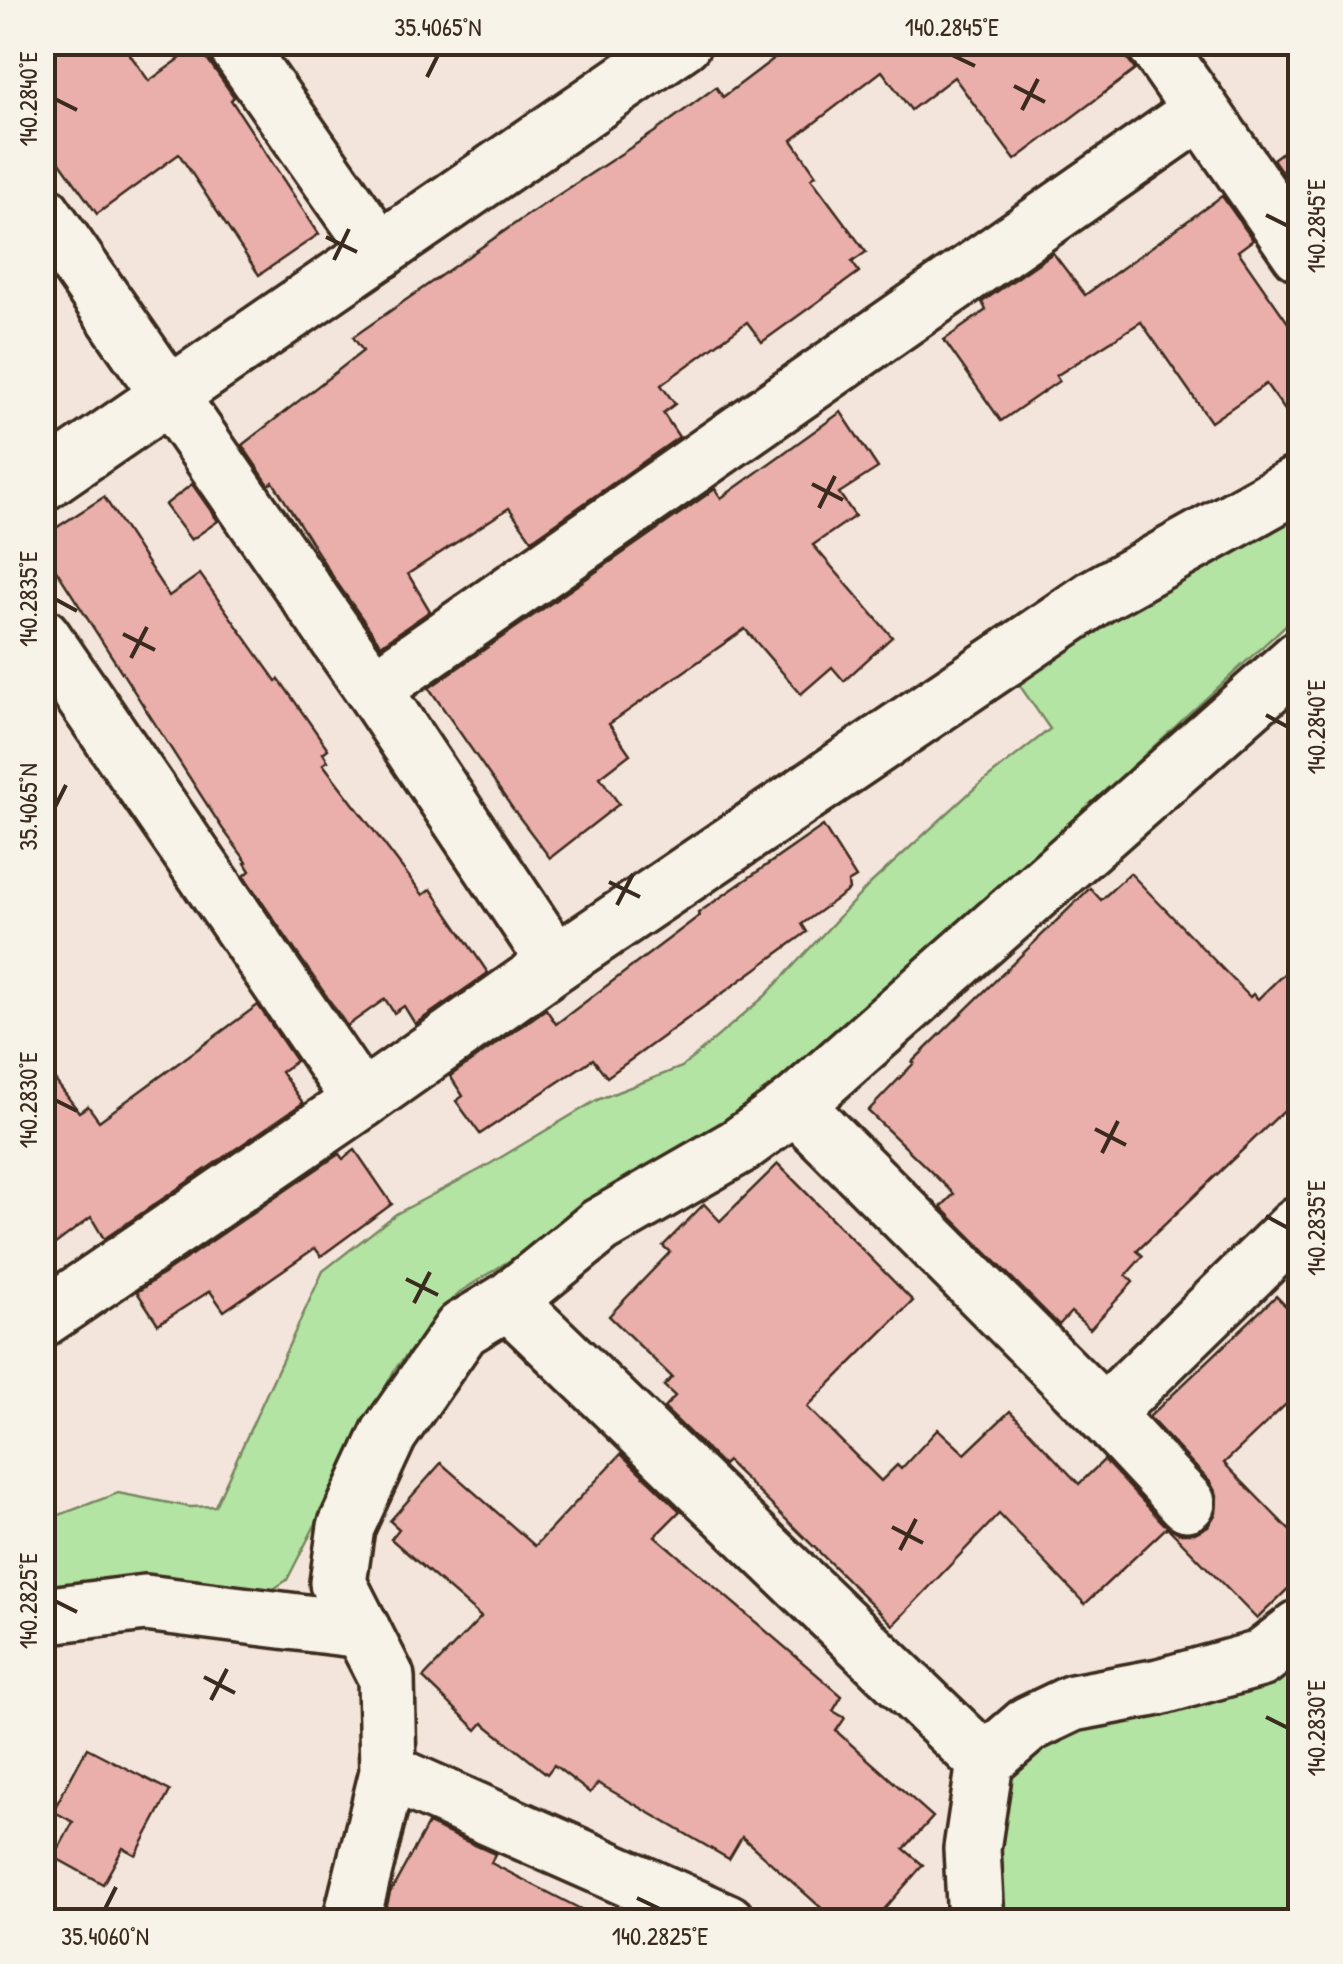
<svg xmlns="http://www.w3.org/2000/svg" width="1343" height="1964" viewBox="0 0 1343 1964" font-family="'Patrick Hand',sans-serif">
<rect width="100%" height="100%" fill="#f4e5dc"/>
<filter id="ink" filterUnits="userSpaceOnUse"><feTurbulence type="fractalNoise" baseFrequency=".01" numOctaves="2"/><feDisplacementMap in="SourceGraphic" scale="20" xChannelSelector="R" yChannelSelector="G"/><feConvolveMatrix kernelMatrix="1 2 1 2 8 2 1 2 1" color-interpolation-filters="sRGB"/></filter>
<g filter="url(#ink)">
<g fill="#b3e4a3" stroke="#778760" stroke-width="2.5">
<path d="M 1300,507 L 1300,612 L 787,1084 L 460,1292 L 395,1369 L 287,1580 L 266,1594 L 43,1602 L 43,1521 L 118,1493 L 190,1507 L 215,1506 L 323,1271 L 396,1214 L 483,1168 L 597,1100 L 682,1067 L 765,996 L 870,884 L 975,788 L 1050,729 L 1013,676 Z"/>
<path d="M 1300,1654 L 1300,1921 L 994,1921 L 991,1832 L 1011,1768 L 1056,1728 Z"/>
</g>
<g fill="#eaafaa" stroke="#3b2a1e" stroke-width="2.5">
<path d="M 42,42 L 121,42 L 149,81 L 203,42 L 208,60 L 234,97 L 231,100 L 319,234 L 259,275 L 179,154 L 97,214 L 42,137 Z"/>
<path d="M 796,42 L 1123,42 L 1128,59 L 1135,70 L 1015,160 L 954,77 L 911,110 L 882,71 L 792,140 L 816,175 L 811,178 L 866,252 L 852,262 L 859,272 L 762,342 L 747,322 L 661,385 L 675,404 L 663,413 L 679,437 L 532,540 L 509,508 L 408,574 L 430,611 L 381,645 L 335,580 L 273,482 L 269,485 L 242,445 L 363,351 L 353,337 L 523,218 L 656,131 L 716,87 L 723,97 Z"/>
<path d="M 1300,139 L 1300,199 L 1273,159 Z"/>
<path d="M 1222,196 L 1253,240 L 1238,251 L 1300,340 L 1300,431 L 1266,384 L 1211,422 L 1141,322 L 1056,376 L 1059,381 L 1001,421 L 944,340 L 986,310 L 982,302 L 1053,253 L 1085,295 Z"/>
<path d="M 841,412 L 878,468 L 839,493 L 855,516 L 813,545 L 892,637 L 844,681 L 832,667 L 801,694 L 745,629 L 609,724 L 630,754 L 600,777 L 619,804 L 550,858 L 513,809 L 429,688 L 715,489 L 721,498 Z"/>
<path d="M 192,484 L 218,521 L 191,540 L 165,505 Z"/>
<path d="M 104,497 L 169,596 L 200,574 L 276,681 L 279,679 L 328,749 L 323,753 L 328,761 L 323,764 L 423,895 L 431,889 L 488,973 L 415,1024 L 404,1006 L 394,1013 L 385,999 L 347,1026 L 244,876 L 250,871 L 245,863 L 247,862 L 222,828 L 42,548 L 42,537 Z"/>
<path d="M 823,826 L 856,878 L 848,883 L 849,890 L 802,924 L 807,932 L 607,1077 L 593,1059 L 480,1134 L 456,1101 L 463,1096 L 450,1076 L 546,1009 L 556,1024 L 699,916 L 698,913 Z"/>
<path d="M 1130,873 L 1250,997 L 1253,994 L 1258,999 L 1300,958 L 1300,1095 L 1137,1251 L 1143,1256 L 1126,1275 L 1133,1282 L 1090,1329 L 1071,1312 L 1059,1325 L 941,1207 L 954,1194 L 868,1111 L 914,1063 L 912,1062 L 1090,888 L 1101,900 Z"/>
<path d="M 258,1005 L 296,1061 L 281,1072 L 303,1103 L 104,1239 L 91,1217 L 42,1254 L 42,1063 L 79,1112 L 88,1106 L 99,1121 Z"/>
<path d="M 355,1150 L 392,1204 L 321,1256 L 315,1248 L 224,1311 L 210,1291 L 158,1324 L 137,1292 L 339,1154 L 343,1159 Z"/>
<path d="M 778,1164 L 913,1301 L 807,1407 L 881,1481 L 897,1465 L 901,1469 L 938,1429 L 965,1454 L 1010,1411 L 1079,1484 L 1104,1460 L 1164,1524 L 1179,1533 L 1195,1533 L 1208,1526 L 1216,1513 L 1217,1495 L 1210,1482 L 1149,1417 L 1276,1296 L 1300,1321 L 1300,1391 L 1224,1463 L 1300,1541 L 1300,1577 L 1257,1619 L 1167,1527 L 1085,1604 L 999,1514 L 893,1625 L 727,1461 L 723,1465 L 664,1408 L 675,1396 L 664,1386 L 672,1377 L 609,1316 L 670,1252 L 663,1246 L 704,1204 L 720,1221 Z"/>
<path d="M 621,1454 L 680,1511 L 655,1536 L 842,1696 L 833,1711 L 845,1718 L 836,1731 L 933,1817 L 904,1849 L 923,1865 L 873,1922 L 837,1922 L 742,1837 L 729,1859 L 598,1783 L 590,1793 L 554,1765 L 547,1774 L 483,1723 L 477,1730 L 423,1678 L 481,1617 L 391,1539 L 399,1529 L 390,1521 L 441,1463 L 535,1546 Z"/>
<path d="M 87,1748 L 170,1791 L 136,1855 L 123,1848 L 103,1884 L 54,1857 L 73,1822 L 53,1811 Z"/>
<path d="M 428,1824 L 495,1854 L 491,1863 L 606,1922 L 383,1922 L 390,1893 Z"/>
</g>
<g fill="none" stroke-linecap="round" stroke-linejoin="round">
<g stroke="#3b2a1e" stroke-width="62">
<g id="minor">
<path d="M 234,42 L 380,251"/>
<path d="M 1154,42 L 1300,253"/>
<path d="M 42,212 L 373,689 L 556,963"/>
<path d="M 42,483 L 683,42"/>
<path d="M 42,636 L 361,1101"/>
<path d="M 373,689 L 1201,111"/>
<path d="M 795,1105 L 1104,1414 L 1187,1503"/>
<path d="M 508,1301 L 985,1762"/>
<path d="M 42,1319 L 361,1101 L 556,963 L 1097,596 L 1300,483"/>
<path d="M 1104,1414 L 1300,1223"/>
<path d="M 42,1616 L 145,1603 L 362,1630"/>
<path d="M 388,1772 L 727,1922"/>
<path d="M 351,1922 L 388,1772 L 386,1677 L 338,1583 L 346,1527 L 389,1434 L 462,1329 L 508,1301 L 600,1226 L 739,1146 L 795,1105 L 1300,658"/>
<path d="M 976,1922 L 972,1849 L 985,1762 L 1029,1724 L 1073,1703 L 1159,1687 L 1260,1659 L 1300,1628"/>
</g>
</g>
<use href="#minor" stroke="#f7f3e8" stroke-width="55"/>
</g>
</g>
<path fill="none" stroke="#3b2a1e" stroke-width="4" d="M 952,55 L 975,66M 427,77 L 438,55M 1014,86 L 1045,102M 55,99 L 77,110M 1022,110 L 1038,79M 1266,215 L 1288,226M 326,237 L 357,252M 334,260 L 349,229M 812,484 L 843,500M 819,508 L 835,476M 55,599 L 77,611M 123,634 L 155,650M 131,658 L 147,627M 1266,715 L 1288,727M 55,807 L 66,785M 609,882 L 640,897M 617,905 L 633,874M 55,1100 L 77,1111M 1095,1129 L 1126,1145M 1102,1153 L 1118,1121M 1266,1216 L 1288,1228M 406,1279 L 438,1295M 414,1303 L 430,1272M 892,1527 L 923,1543M 900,1550 L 916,1519M 55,1601 L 77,1612M 204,1677 L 235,1693M 211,1700 L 227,1669M 1266,1717 L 1288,1728M 637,1898 L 660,1909M 105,1909 L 116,1887"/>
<rect width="1343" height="1964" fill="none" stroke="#f7f3e8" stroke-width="110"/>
<rect x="55" y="55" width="1233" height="1854" fill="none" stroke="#3b2a1e" stroke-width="4"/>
<g font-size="25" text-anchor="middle" fill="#3b2a1e">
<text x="438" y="36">35.4065°N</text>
<text x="952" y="36">140.2845°E</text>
<text transform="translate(28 99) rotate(-90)" y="9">140.2840°E</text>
<text transform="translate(1316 226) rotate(-90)" y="9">140.2845°E</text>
<text transform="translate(28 599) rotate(-90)" y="9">140.2835°E</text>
<text transform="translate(1316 727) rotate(-90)" y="9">140.2840°E</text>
<text transform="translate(28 807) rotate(-90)" y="9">35.4065°N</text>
<text transform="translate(28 1100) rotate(-90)" y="9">140.2830°E</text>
<text transform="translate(1316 1228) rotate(-90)" y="9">140.2835°E</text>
<text transform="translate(28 1601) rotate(-90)" y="9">140.2825°E</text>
<text transform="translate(1316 1728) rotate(-90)" y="9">140.2830°E</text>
<text x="105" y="1945">35.4060°N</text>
<text x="660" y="1945">140.2825°E</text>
</g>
</svg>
